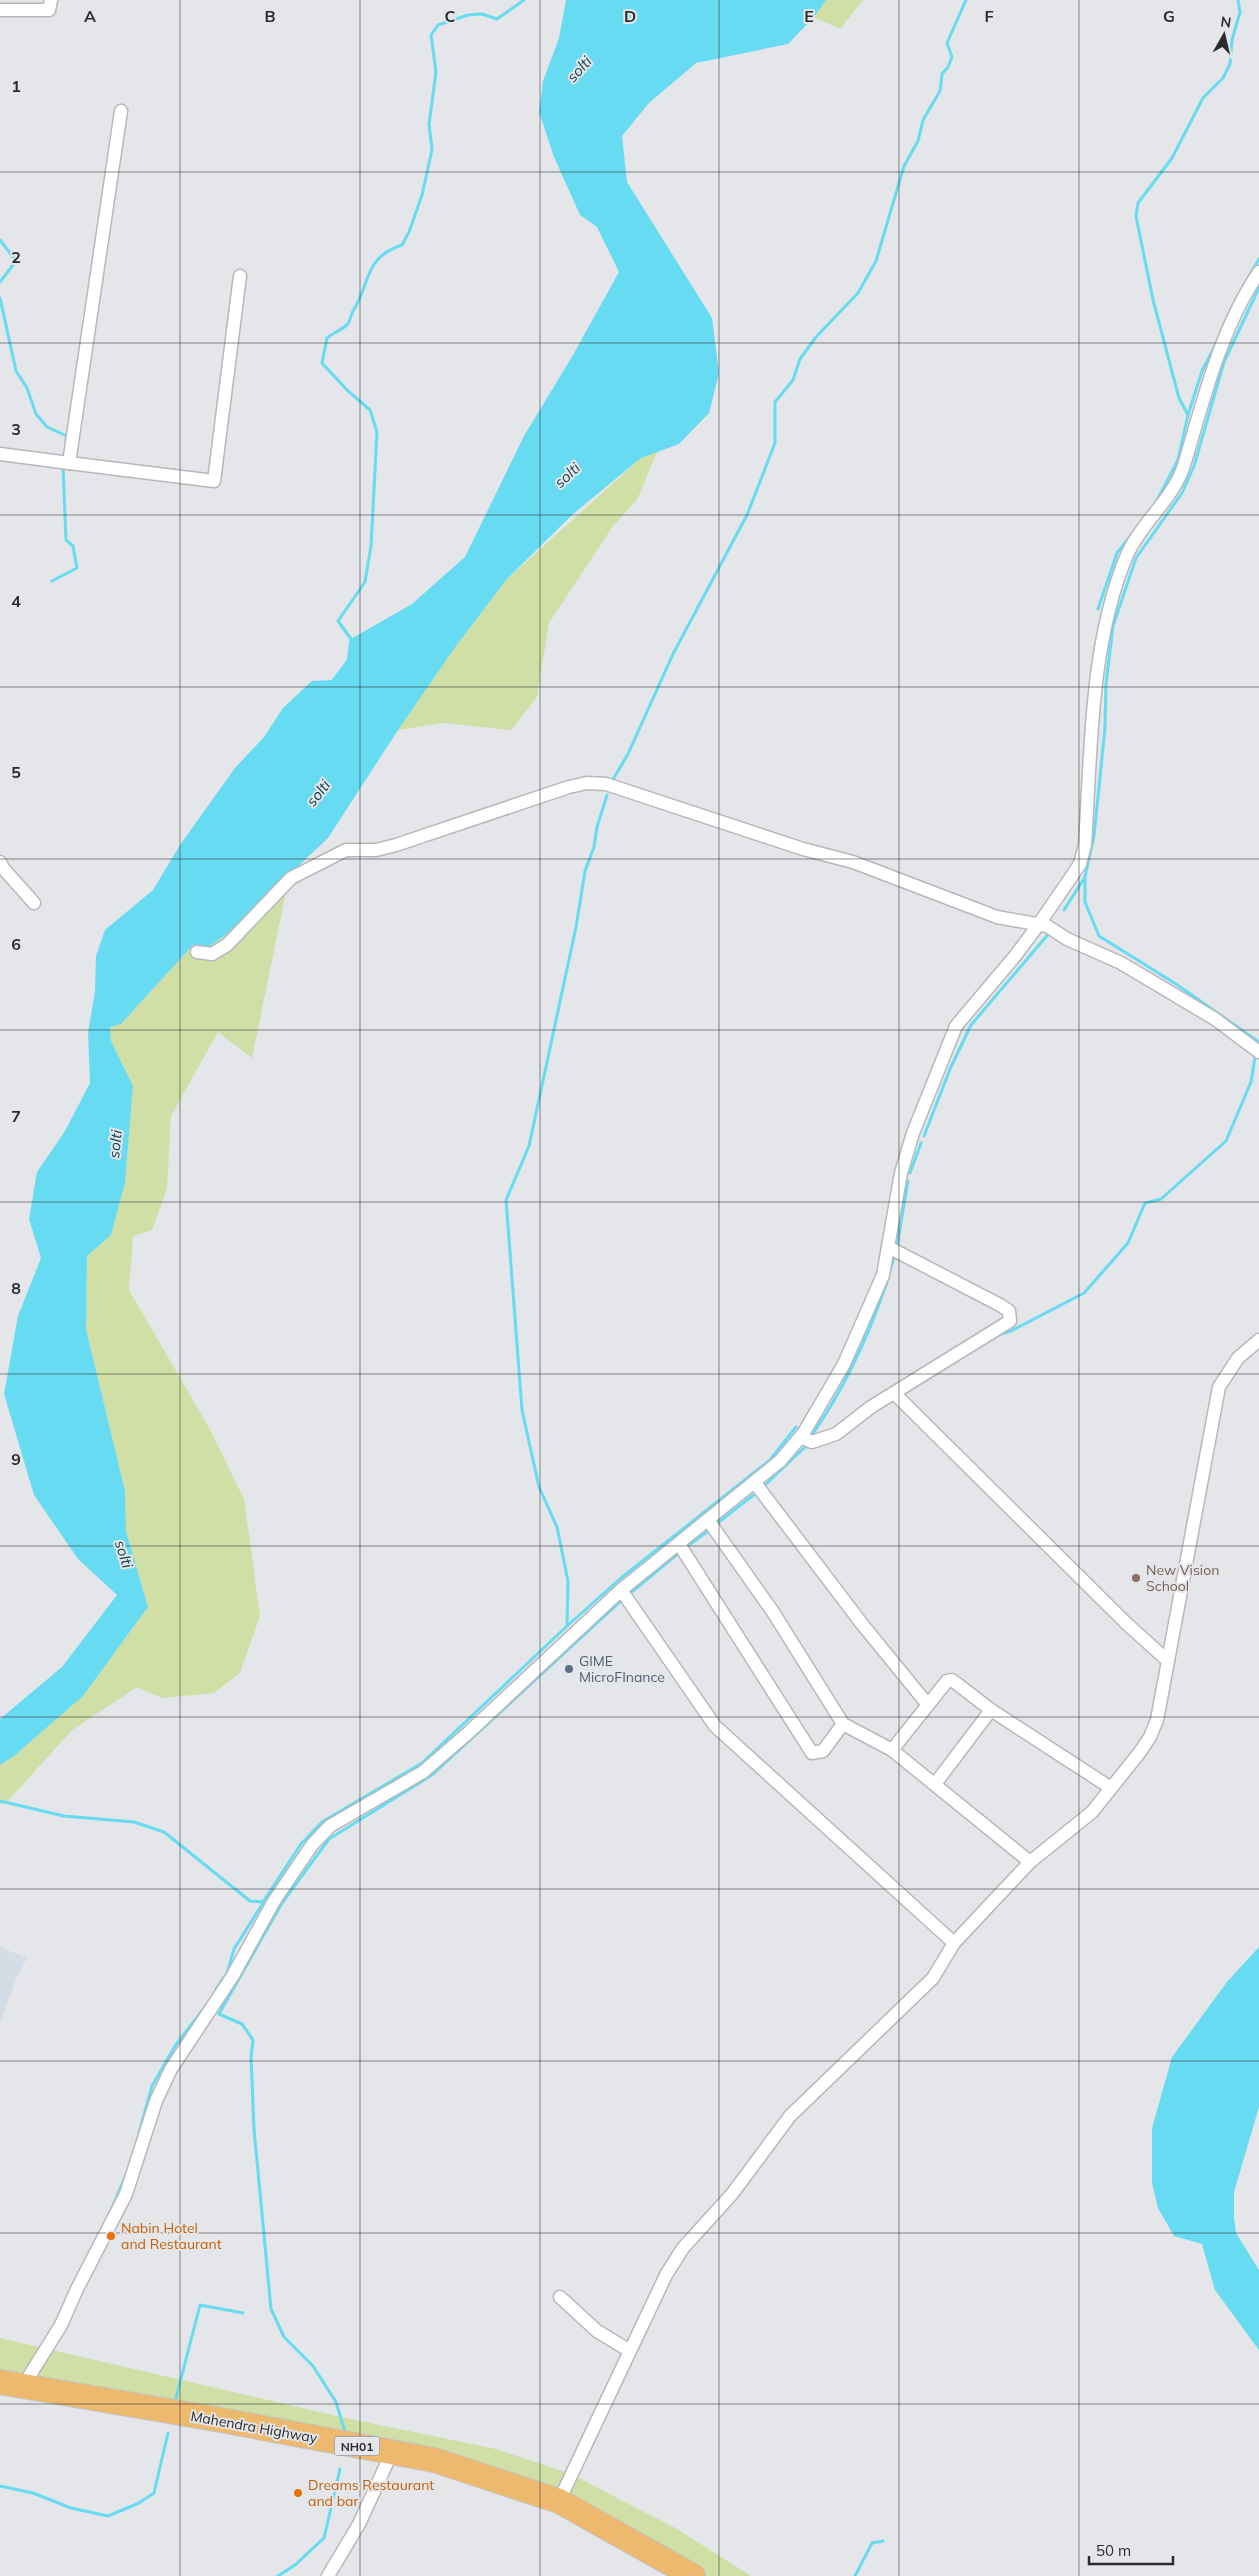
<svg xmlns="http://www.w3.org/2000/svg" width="1259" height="2576" viewBox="0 0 1259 2576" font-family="Mulish,sans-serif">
<rect width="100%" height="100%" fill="#e4e6e9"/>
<path fill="#d4dde5" d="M 0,1947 L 27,1958 L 16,1979 L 0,2024 Z"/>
<g fill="#d0dfa6">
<path d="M 826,0 L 863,0 L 840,29 L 814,17 Z"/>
<path d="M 657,452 L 637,500 L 613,526 L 549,623 L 537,697 L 511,730 L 443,723 L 398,730 L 456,646 L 506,580 L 641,458 Z"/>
<path d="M 289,877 L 252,1058 L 218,1032 L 171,1116 L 167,1189 L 152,1230 L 133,1236 L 129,1290 L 208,1426 L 244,1499 L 260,1616 L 240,1673 L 214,1693 L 162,1698 L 137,1687 L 72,1730 L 7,1802 L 0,1804 L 0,1765 L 14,1756 L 83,1696 L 148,1607 L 126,1531 L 125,1491 L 86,1329 L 87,1256 L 111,1235 L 125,1183 L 133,1086 L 111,1041 L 110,1027 L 121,1024 L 193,945 L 208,947 Z"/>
<path d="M 0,2338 L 341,2417 L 496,2449 L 571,2474 L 677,2529 L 751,2576 L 693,2576 L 596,2521 L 434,2460 L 0,2382 Z"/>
</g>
<g fill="#67dbf2">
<path d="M 566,0 L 826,0 L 814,17 L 788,44 L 696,63 L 649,103 L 622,136 L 627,182 L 712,318 L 719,373 L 709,413 L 679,444 L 641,458 L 573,514 L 506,580 L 456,646 L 398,730 L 328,838 L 223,937 L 208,947 L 193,945 L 121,1024 L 110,1027 L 111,1041 L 133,1086 L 125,1183 L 111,1235 L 87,1256 L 86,1329 L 125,1491 L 126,1531 L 148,1607 L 83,1696 L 14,1756 L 0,1765 L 0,1719 L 62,1667 L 117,1595 L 78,1559 L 34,1495 L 4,1394 L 18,1316 L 41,1258 L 29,1219 L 37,1172 L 65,1131 L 90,1083 L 88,1033 L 95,991 L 96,956 L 105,930 L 153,890 L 180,845 L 235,768 L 264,737 L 283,708 L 312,681 L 335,680 L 348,661 L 351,639 L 412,604 L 465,557 L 524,436 L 573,355 L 619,272 L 597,227 L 580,215 L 554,157 L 539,112 L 543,81 L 559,38 Z"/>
<path d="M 1259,1947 L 1259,2107 L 1234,2192 L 1234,2218 L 1236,2233 L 1259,2270 L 1259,2350 L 1215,2290 L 1202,2244 L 1174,2236 L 1158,2208 L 1152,2183 L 1152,2128 L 1172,2057 L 1227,1982 Z"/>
</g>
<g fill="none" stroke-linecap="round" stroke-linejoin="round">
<g stroke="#67dbf2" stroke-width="3">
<path d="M 0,240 L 16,261 L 0,282"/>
<path d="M 1242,289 L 1259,259"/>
<path d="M 0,298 L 16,371 L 27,388 L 36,414 L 47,427 L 67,436 L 66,440"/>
<path d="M 1188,415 L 1202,371 L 1217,342"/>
<path d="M 1156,502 L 1178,460 L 1188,415 L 1179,398 L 1153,300 L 1136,216 L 1138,203 L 1172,158 L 1203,98 L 1223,78 L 1230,64 L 1232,40 L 1240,12 L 1238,0"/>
<path d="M 52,581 L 77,568 L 73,546 L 66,540 L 63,466"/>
<path d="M 1098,609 L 1117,553 L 1133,533"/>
<path d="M 332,682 L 348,661 L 351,639 L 338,621 L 365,582 L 371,546 L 377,432 L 370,410 L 347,390 L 322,363 L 327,338 C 333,333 341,330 347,325 C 350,322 351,315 353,311 C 371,283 363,258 402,245 L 409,232 L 422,195 L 432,150 L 429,124 L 436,72 L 431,35 L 438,25 L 468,15 L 482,14 L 497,19 L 524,0"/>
<path d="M 612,781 L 628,754 L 673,654 L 747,515 L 775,443 L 775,402 L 793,380 L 800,359 L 816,337 L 858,293 L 876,261 L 904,166 L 918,141 L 923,120 L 940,91 L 942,74 L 948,67 L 952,57 L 947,43 L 966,0"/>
<path d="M 1085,877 L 1085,902 L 1099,936 L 1176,984 L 1259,1042"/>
<path d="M 1064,910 L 1085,877 L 1094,836 L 1105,728 L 1106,684 L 1113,626 L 1136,558 L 1182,493 L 1194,466 L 1224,362 L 1259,288"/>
<path d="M 924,1136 L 950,1069 L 971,1025 L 1051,931"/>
<path d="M 910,1173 L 921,1143"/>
<path d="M 897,1246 L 908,1181"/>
<path d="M 889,1273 L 895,1255"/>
<path d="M 998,1335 L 1011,1331 L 1084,1293 L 1128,1243 L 1145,1203 L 1161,1199 L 1226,1141 L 1251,1082 L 1255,1057"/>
<path d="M 812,1435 C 844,1389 869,1335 887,1282"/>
<path d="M 763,1487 L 805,1447 L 810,1447"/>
<path d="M 715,1525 L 756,1493"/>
<path d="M 686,1547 L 711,1529"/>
<path d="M 628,1595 L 680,1552"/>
<path d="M 567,1626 L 621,1578 L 770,1460 L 796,1427"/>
<path d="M 0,1801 L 64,1816 L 134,1822 L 164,1832 L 250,1901 L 263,1902 L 301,1844 L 322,1822 L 422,1763 L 567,1626 L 568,1581 L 557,1527 L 539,1487 L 522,1410 L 506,1200 L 529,1146 L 576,927 L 585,871 L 594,847 L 597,827 L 607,795"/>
<path d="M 216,1989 L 227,1973 L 234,1949 L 263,1903"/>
<path d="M 139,2133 L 152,2086 L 175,2046 L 205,2007"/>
<path d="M 112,2208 L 125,2177"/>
<path d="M 175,2402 L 200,2305 L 243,2313"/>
<path d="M 346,2435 L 336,2402 L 313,2366 L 284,2337 L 271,2309 L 254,2129 L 251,2057 L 253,2040 L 242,2024 L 219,2014 L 282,1903 L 329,1839 L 432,1775 L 623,1599"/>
<path d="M 0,2486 L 33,2493 L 71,2508 L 108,2516 L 139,2503 L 154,2493 L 168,2433"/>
<path d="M 278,2576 L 295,2565 L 324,2538 L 340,2469"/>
<path d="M 855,2576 L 872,2543 L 883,2541"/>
</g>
<g stroke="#b6b8bb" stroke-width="15">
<g id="street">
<path d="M 0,10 L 49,10 L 51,0"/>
<path d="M 121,111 L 69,463 L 214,481 L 240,276"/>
<path d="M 0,454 L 69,463"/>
<path d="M 0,862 L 3,868 L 34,903"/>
<path d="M 197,952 L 212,954 L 227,945 L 291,878 L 346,850 L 376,850 L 396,845 L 569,787 L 587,783 L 606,784 L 803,849 L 853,862 L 997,917 L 1047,926 L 1067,939 L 1121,963 L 1215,1019 L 1259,1052"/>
<path d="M 895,1394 L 1127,1624 L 1168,1661"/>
<path d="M 801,1437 L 812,1442 L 836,1434 L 871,1407 L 1010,1321 L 1009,1311 L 1000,1305 L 888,1247"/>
<path d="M 755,1483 L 862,1624 L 928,1705"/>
<path d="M 708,1520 L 773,1612 L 843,1724 L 892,1750 L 1030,1862"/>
<path d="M 679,1544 L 812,1753 L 823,1751 L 843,1724"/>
<path d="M 621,1590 L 715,1726 L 954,1943"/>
<path d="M 892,1750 L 947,1681 L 952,1680 L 991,1710 L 1111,1788"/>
<path d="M 935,1784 L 991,1710"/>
<path d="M 560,2297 L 597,2331 L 630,2351"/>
<path d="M 23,2386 L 61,2325 L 77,2289 L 126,2194 L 156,2101 L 171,2069 L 232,1977 L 274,1901 L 312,1845 L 330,1826 L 423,1772 L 468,1733 L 621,1590 L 780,1461 L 803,1434 L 844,1364 L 883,1275 L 901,1173 L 913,1133 L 956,1026 L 1015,956 L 1039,924 L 1080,864 L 1085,845 C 1091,751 1090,642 1127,555 C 1142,521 1175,498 1185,462 C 1204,398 1221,328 1259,272"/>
<path d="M 559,2501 L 666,2275 L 683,2248 L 732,2194 L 790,2116 L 933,1978 L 954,1943 L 1030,1862 L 1092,1812 L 1140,1752 L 1150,1737 L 1157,1720 L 1219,1387 L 1238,1358 L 1259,1340"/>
<path d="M 328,2576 L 359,2524 L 392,2452"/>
</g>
</g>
<g stroke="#c4c4c4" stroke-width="26">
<path id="highway" d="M 0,2382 L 221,2420 L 434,2460 L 559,2501 L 693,2576"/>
</g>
<use href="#street" stroke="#fff" stroke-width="12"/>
<use href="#highway" stroke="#edb96e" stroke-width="24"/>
</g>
<path fill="none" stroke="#2b2c2d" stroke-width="1" stroke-opacity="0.55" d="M 180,0 L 180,2576M 360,0 L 360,2576M 540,0 L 540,2576M 719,0 L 719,2576M 899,0 L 899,2576M 1079,0 L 1079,2576M 0,172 L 1259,172M 0,343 L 1259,343M 0,515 L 1259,515M 0,687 L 1259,687M 0,859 L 1259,859M 0,1030 L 1259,1030M 0,1202 L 1259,1202M 0,1374 L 1259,1374M 0,1546 L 1259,1546M 0,1717 L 1259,1717M 0,1889 L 1259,1889M 0,2061 L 1259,2061M 0,2233 L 1259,2233M 0,2404 L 1259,2404"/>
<circle fill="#8d6e63" stroke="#e4e6e9" stroke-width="2" cx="1136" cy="1578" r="5"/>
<circle fill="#5c6f8a" stroke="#e4e6e9" stroke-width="2" cx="569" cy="1669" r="5"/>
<g fill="#e8710a" stroke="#e4e6e9" stroke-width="2">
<circle cx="111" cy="2236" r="5"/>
<circle cx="298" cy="2493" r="5"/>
</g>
<g text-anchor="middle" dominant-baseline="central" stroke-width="4" stroke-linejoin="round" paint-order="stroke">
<rect fill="#e4e6e9" stroke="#626465" stroke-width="1" x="334.5" y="2436.5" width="45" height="19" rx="4"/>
<g font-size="12" font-weight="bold" fill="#2b2c2d">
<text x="357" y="2446">NH01</text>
</g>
<g font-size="14" fill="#785e54" stroke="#e4e6e9" text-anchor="start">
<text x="1146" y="1570">New Vision<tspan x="1146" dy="16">School</tspan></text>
</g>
<g font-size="14" fill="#4e5e75" stroke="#e4e6e9" text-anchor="start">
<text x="579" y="1661">GIME<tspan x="579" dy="16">MicroFInance</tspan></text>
</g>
<g font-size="14" fill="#c56008" stroke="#e4e6e9" text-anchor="start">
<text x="121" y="2228">Nabin Hotel<tspan x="121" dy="16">and Restaurant</tspan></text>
<text x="308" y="2485">Dreams Restaurant<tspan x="308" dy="16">and bar</tspan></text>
</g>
<g font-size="14" fill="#2b2c2d" stroke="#e4e6e9">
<text transform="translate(254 2427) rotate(10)">Mahendra Highway</text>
</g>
<g font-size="15" font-style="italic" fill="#10454f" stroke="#e4e6e9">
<text transform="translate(579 69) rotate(-48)">solti</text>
<text transform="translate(567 475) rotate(-43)">solti</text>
<text transform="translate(318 793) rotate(-52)">solti</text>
<text transform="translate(115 1144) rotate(-84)">solti</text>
<text transform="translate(124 1554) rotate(72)">solti</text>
</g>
</g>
<g font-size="16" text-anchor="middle" font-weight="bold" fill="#2b2c2d" stroke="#e4e6e9" stroke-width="4" stroke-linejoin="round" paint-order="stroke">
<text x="90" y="22">A</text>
<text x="270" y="22">B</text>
<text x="450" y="22">C</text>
<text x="630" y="22">D</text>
<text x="809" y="22">E</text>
<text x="989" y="22">F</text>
<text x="1169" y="22">G</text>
<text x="16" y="92">1</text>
<text x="16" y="263">2</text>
<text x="16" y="435">3</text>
<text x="16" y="607">4</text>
<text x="16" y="778">5</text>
<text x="16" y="950">6</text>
<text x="16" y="1122">7</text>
<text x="16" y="1294">8</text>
<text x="16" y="1465">9</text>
</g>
<g transform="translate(1224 35) rotate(8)" stroke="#e4e6e9" stroke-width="4" paint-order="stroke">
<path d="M0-4L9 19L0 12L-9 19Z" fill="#2b2c2d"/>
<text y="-8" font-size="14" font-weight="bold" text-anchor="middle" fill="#2b2c2d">N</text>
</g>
<path d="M1089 2556v8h84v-8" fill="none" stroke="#2b2c2d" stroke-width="2.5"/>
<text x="1096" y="2556" font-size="15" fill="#2b2c2d" stroke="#e4e6e9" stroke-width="4" paint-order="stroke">50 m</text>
</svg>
